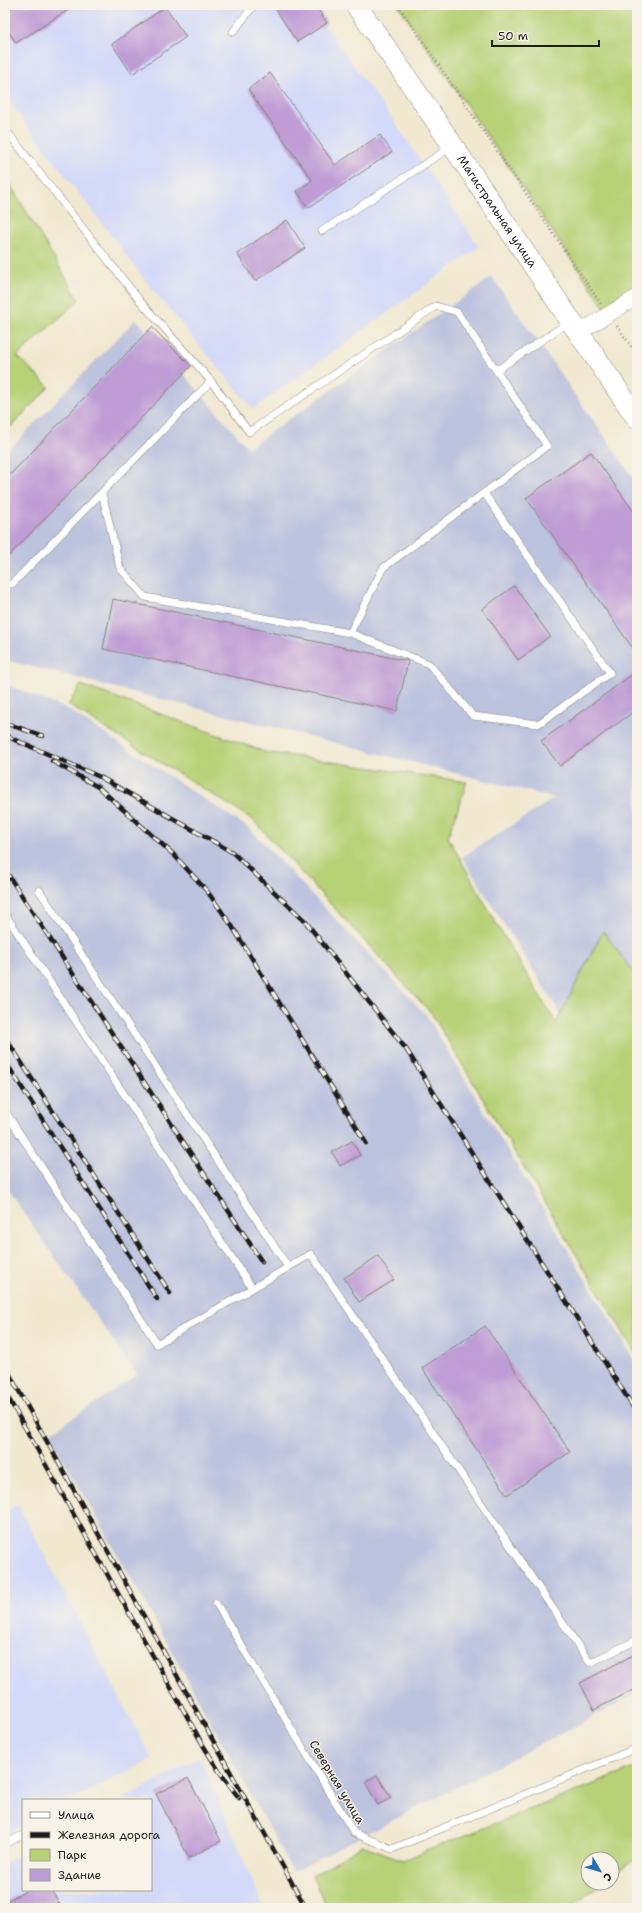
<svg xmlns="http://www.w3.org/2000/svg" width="642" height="1913" viewBox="0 0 642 1913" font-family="'Shantell Sans',sans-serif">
<rect width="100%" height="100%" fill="#f7f3e8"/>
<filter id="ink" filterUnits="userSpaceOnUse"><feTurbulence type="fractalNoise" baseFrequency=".025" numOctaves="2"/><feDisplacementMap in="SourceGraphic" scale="8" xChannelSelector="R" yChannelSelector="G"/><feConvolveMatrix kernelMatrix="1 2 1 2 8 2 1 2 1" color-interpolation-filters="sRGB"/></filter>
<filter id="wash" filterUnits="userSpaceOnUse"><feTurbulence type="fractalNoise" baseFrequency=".012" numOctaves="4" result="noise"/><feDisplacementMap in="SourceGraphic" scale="16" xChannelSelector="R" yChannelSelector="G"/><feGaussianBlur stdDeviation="0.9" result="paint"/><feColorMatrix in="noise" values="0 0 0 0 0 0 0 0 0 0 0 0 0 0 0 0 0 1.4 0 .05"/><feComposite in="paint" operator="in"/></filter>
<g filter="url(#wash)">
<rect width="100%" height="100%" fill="#f1e8d0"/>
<g fill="#d2d9f9">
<path d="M 5,5 L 310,5 L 397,126 L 479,247 L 253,409 L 153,290 L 5,97 Z"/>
<path d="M 18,1505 L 152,1759 L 72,1800 L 23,1800 L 23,1825 L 5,1835 L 5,1512 Z"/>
<path d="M 200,1757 L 264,1908 L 5,1908 L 5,1862 L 23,1853 L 23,1890 L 151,1890 L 151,1800 L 121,1800 Z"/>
</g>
<g fill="#bcc3de">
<path d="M 492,277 L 637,483 L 637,1135 L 462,857 L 555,798 L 5,660 L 5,454 L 136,319 L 248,448 Z"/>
<path d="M 5,684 L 67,709 L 250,829 L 426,1015 L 637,1364 L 637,1694 L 293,1872 L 148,1608 L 49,1434 L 137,1375 L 5,1186 Z"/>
</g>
<g fill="#b6d176" stroke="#697649">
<path d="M 398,5 L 637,5 L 637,297 L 609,314 Z"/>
<path d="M 5,176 L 79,300 L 17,356 L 49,387 L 5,433 Z"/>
<path d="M 81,685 L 265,752 L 467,782 L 448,837 L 497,925 L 556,1023 L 603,931 L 637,977 L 637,1356 L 432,1014 L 252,819 L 68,705 Z"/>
<path d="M 637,1767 L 637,1857 L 612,1876 L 612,1859 L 588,1859 L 588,1883 L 603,1883 L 570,1908 L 327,1908 L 312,1876 L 362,1845 L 403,1860 Z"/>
</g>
<g id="blocks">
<g fill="#bf9cd5">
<path d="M 15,5 L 76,5 L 16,43 L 5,26 L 5,12 Z"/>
<path d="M 273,5 L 315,5 L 327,23 L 297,42 Z"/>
<path d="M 165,7 L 186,37 L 132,74 L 112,44 Z"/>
<path d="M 270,73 L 335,165 L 380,135 L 392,152 L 308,208 L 297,191 L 312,180 L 248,89 Z"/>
<path d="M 287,220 L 305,248 L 255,281 L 237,254 Z"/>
<path d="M 152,327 L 191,366 L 5,560 L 5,480 Z"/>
<path d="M 591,452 L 637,516 L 637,654 L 526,498 Z"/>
<path d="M 514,586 L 550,636 L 518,660 L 482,609 Z"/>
<path d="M 113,599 L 408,661 L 397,711 L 103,649 Z"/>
<path d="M 637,671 L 637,709 L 560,766 L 541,741 Z"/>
<path d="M 352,1141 L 360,1155 L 340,1166 L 332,1152 Z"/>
<path d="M 378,1256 L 394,1280 L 359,1302 L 344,1278 Z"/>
<path d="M 485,1326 L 570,1452 L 507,1495 L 422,1368 Z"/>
<path d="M 637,1653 L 637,1688 L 594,1710 L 580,1683 Z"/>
<path d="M 377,1775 L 391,1798 L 378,1805 L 365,1782 Z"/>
<path d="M 188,1778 L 221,1841 L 189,1858 L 156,1794 Z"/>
<path d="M 28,1890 L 51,1890 L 62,1908 L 5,1908 L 5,1902 Z"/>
</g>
</g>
</g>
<g filter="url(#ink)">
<use href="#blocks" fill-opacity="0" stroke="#868276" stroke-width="1"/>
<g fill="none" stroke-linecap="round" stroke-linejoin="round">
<g stroke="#868276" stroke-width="8">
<g id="lane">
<path d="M 233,32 L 254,5"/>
<path d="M 5,129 L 140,301 L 211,381 L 249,432 L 436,306 L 457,312 L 547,446 L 383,568 L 350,633"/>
<path d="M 322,231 L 451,147"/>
<path d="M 497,370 L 569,322"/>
<path d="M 102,493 L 120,568 L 145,597 L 350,633 L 429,664 L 473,716 L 538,724 L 610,673 L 484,493"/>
<path d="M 5,584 L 12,584 L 211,381"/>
<path d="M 39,890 L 288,1267"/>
<path d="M 5,914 L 252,1288"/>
<path d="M 5,1111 L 157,1344 L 311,1254 L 590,1663 L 637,1640"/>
<path d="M 216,1603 L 354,1833 L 392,1849 L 637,1748"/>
<path d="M 5,1844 L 23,1835"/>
</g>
</g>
<g stroke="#868276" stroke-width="16">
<path id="street" d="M 578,333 L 637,297"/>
</g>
<g stroke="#868276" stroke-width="22">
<g id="secondary">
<path id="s1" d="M 356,5 C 452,141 542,281 637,418"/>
</g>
</g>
<g stroke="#868276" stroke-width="2.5" stroke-dasharray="1 3" stroke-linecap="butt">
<path d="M 398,5 L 601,304"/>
<path d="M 617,326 L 637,355"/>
</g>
<use href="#lane" stroke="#fff" stroke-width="7"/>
<use href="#street" stroke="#fff" stroke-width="15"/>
<use href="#secondary" stroke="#fff" stroke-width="21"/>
<g stroke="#1c1c1c" stroke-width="4.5">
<g id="rail">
<path d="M 5,723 L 43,736"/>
<path d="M 5,735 L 21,743"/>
<path d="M 18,741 L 100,777 L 232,852 L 305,921 L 406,1049 L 637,1413"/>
<path d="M 52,761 L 98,787 L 174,855 L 207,891 L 232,926 L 366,1143"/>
<path d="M 5,870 L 262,1262"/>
<path d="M 5,1037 L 170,1293"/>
<path d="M 5,1061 L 157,1299"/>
<path d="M 5,1366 L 306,1908"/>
<path d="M 5,1392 L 203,1745 L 219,1771 L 239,1798"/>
</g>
</g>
<use href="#rail" stroke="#f7f3e8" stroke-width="3" stroke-dasharray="9" stroke-linecap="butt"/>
</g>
</g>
<g text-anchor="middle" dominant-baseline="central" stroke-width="3" stroke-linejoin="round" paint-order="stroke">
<g font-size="12" fill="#1c1c1c" stroke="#f7f3e8">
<text stroke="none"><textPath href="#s1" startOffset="250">Магистральная улица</textPath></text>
<text transform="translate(337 1782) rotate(59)">Северная улица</text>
</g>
</g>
<rect width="642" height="1913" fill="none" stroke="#f7f3e8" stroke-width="20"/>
<rect x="22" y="1799" width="130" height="92" fill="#f7f3e8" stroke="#9f9d96"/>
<rect x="30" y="1812" width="20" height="6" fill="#ffffff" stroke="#9f9d96"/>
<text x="58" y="1819" font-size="12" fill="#1c1c1c">Улица</text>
<rect x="30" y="1832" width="20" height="6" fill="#1c1c1c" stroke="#9f9d96"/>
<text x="58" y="1839" font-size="12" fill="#1c1c1c">Железная дорога</text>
<rect x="30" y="1849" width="20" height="12" fill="#b6d176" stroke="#9f9d96"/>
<text x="58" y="1859" font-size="12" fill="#1c1c1c">Парк</text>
<rect x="30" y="1869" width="20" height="12" fill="#bf9cd5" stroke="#9f9d96"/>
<text x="58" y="1879" font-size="12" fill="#1c1c1c">Здание</text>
<g transform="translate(600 1871) rotate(128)"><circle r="19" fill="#f7f3e8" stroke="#9f9d96"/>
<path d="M0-3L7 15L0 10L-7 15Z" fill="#1f6fb2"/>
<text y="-6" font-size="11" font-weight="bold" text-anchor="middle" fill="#1c1c1c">С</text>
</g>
<path d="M492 40v6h107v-6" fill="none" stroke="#1c1c1c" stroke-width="2"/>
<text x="498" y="40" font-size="12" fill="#1c1c1c" stroke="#f7f3e8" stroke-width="3" paint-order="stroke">50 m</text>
</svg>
